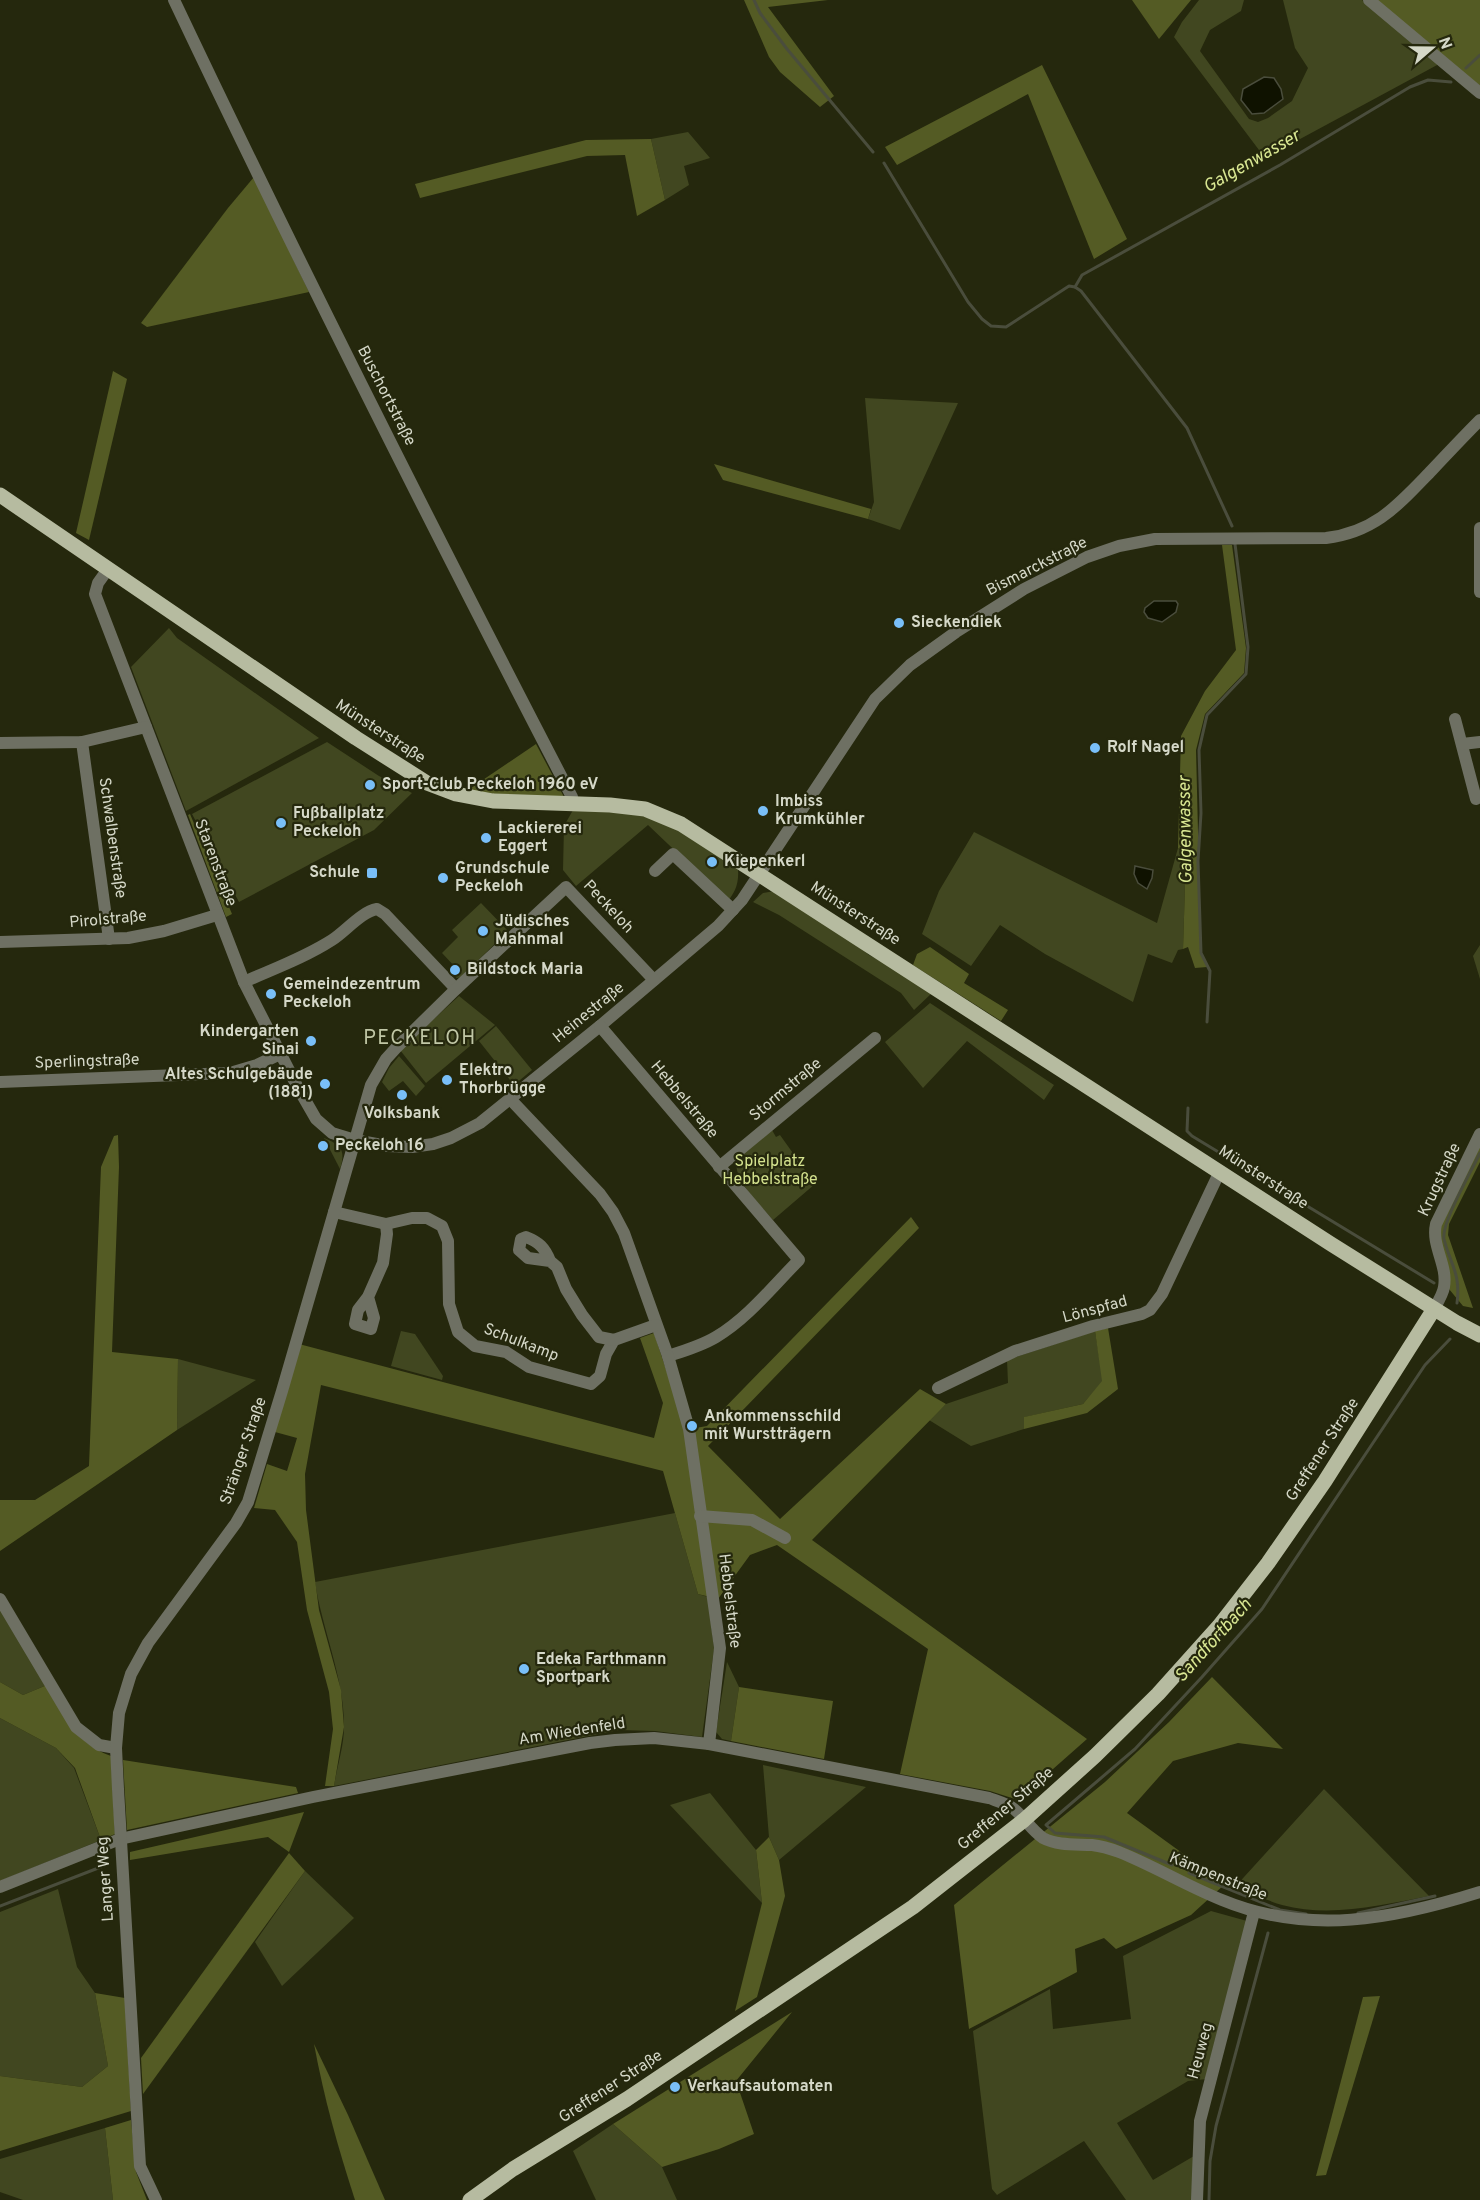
<svg xmlns="http://www.w3.org/2000/svg" width="1480" height="2200" viewBox="0 0 1480 2200" font-family="Overpass,sans-serif">
<rect width="100%" height="100%" fill="#25280d"/>
<g fill="#414720">
<path d="M 1199,0 L 1244,0 L 1241,11 L 1210,30 L 1200,51 L 1249,119 L 1258,122 L 1268,118 L 1292,101 L 1308,68 L 1295,48 L 1283,0 L 1362,0 L 1439,64 L 1265,158 L 1174,37 L 1182,22 Z"/>
<path d="M 688,132 L 710,158 L 684,166 L 689,185 L 665,200 L 651,139 Z"/>
<path d="M 865,398 L 958,403 L 900,530 L 868,519 L 874,502 Z"/>
<path d="M 169,628 L 177,638 L 319,738 L 186,811 L 131,667 Z"/>
<path d="M 327,742 L 379,776 L 412,793 L 374,830 L 239,902 L 192,814 Z"/>
<path d="M 573,810 L 643,814 L 661,819 L 738,869 C 739,882 736,891 728,901 L 648,825 L 576,886 L 563,870 L 564,826 Z"/>
<path d="M 974,832 L 1157,923 L 1178,848 L 1186,854 L 1183,949 L 1178,950 L 1172,963 L 1148,954 L 1133,1002 L 1045,954 L 1000,925 L 971,966 L 922,934 L 939,891 Z"/>
<path d="M 775,891 L 842,933 L 869,955 L 898,970 L 932,993 L 914,1010 L 901,993 L 779,915 L 753,902 L 763,893 Z"/>
<path d="M 481,903 L 508,931 L 461,977 L 457,978 L 452,974 L 457,969 L 442,953 L 458,937 L 452,930 Z"/>
<path d="M 1480,945 L 1480,979 L 1473,956 Z"/>
<path d="M 459,996 L 495,1025 L 426,1083 L 400,1050 Z"/>
<path d="M 930,1003 L 1054,1085 L 1044,1100 L 967,1041 L 923,1088 L 885,1042 Z"/>
<path d="M 496,1026 L 532,1070 L 514,1085 L 479,1041 Z"/>
<path d="M 399,1056 L 425,1086 L 416,1096 L 403,1081 L 389,1091 L 382,1082 L 389,1068 Z"/>
<path d="M 772,1130 L 776,1137 L 780,1135 L 815,1184 L 773,1220 C 762,1207 727,1174 739,1158 C 747,1147 762,1139 772,1130 Z"/>
<path d="M 324,1138 C 341,1145 346,1150 340,1169 Z"/>
<path d="M 401,1331 L 415,1334 L 443,1376 L 442,1380 L 391,1366 Z"/>
<path d="M 1095,1331 L 1103,1381 L 1083,1404 L 1025,1417 L 1024,1429 L 971,1446 L 929,1420 L 946,1404 L 1008,1383 L 1007,1360 Z"/>
<path d="M 178,1359 L 256,1380 L 177,1430 Z"/>
<path d="M 675,1513 L 698,1594 L 708,1597 L 714,1649 L 702,1737 L 655,1731 L 619,1730 L 334,1786 C 337,1767 344,1746 344,1727 C 345,1680 322,1629 315,1582 Z"/>
<path d="M 0,1607 L 47,1685 L 23,1695 L 0,1682 Z"/>
<path d="M 727,1662 L 739,1687 L 731,1741 L 722,1739 L 716,1732 Z"/>
<path d="M 0,1718 L 56,1748 L 74,1768 L 101,1840 L 0,1881 Z"/>
<path d="M 763,1765 L 866,1787 L 779,1860 L 769,1837 Z"/>
<path d="M 1324,1789 L 1429,1896 C 1381,1905 1331,1918 1282,1905 C 1266,1900 1251,1893 1234,1888 Z"/>
<path d="M 710,1793 L 756,1850 L 762,1903 L 670,1805 Z"/>
<path d="M 305,1871 L 354,1918 L 282,1986 L 255,1942 Z"/>
<path d="M 58,1889 L 77,1967 L 95,1993 L 108,2066 L 82,2087 L 0,2076 L 0,1912 Z"/>
<path d="M 1211,1911 L 1247,1921 L 1207,2079 L 1188,2081 L 1117,2123 L 1153,2180 L 1194,2156 L 1193,2200 L 1126,2200 L 1084,2141 L 997,2195 L 992,2189 L 973,2031 L 1050,1989 L 1053,2029 L 1131,2019 L 1123,1956 Z"/>
<path d="M 613,2124 L 662,2167 L 677,2200 L 596,2200 L 573,2151 Z"/>
<path d="M 105,2128 L 113,2200 L 23,2200 L 0,2192 L 0,2159 Z"/>
</g>
<g fill="#545b24">
<path d="M 744,0 L 828,0 L 768,7 L 834,96 L 820,107 L 780,72 L 769,57 Z"/>
<path d="M 1132,0 L 1191,0 L 1159,39 Z"/>
<path d="M 1376,0 L 1480,0 L 1480,86 Z"/>
<path d="M 1042,65 L 1127,239 L 1094,259 L 1028,94 L 897,165 L 885,147 Z"/>
<path d="M 651,139 L 665,200 L 637,216 L 625,155 L 587,156 L 420,198 L 415,184 L 586,140 Z"/>
<path d="M 254,177 L 309,292 L 147,327 L 141,323 L 228,208 Z"/>
<path d="M 113,371 L 127,379 L 89,540 L 76,533 Z"/>
<path d="M 714,464 L 871,509 L 868,519 L 723,480 Z"/>
<path d="M 1222,545 L 1232,545 L 1246,648 L 1244,673 L 1205,714 L 1196,750 L 1201,954 L 1207,967 L 1195,968 L 1188,947 L 1183,949 L 1186,854 L 1178,848 L 1181,736 L 1205,691 L 1236,650 Z"/>
<path d="M 536,744 L 564,797 L 479,794 L 465,792 Z"/>
<path d="M 190,814 L 232,914 L 226,917 L 188,815 Z"/>
<path d="M 930,947 L 969,974 L 964,983 L 1008,1010 L 1001,1021 L 913,965 L 917,954 Z"/>
<path d="M 118,1135 L 119,1167 L 112,1352 L 178,1359 L 177,1430 L 0,1551 L 0,1500 L 35,1500 L 89,1466 L 101,1167 L 114,1136 Z"/>
<path d="M 1480,1146 L 1480,1162 L 1449,1224 L 1448,1235 L 1473,1308 L 1463,1306 L 1449,1289 L 1439,1230 Z"/>
<path d="M 911,1217 L 919,1228 L 708,1446 L 780,1519 L 920,1389 L 946,1404 L 812,1540 L 1087,1739 L 1018,1800 L 990,1791 L 900,1774 L 928,1649 L 777,1545 L 750,1555 L 718,1599 L 698,1594 L 663,1471 L 321,1385 L 305,1474 L 306,1510 L 319,1610 L 341,1690 L 344,1727 L 334,1786 L 325,1786 L 333,1729 L 329,1692 L 307,1610 L 297,1542 L 275,1510 L 254,1508 L 267,1464 L 287,1471 L 297,1438 L 275,1432 L 299,1344 L 654,1438 L 663,1403 L 640,1338 L 654,1333 L 684,1424 L 684,1430 L 707,1426 Z"/>
<path d="M 1108,1328 L 1118,1389 L 1087,1413 L 1024,1429 L 1024,1417 L 1083,1404 L 1102,1381 L 1095,1331 Z"/>
<path d="M 1212,1677 L 1283,1749 L 1238,1743 L 1173,1761 L 1127,1813 L 1225,1884 L 1191,1915 L 1116,1949 L 1104,1938 L 1075,1949 L 1077,1972 L 969,2029 L 954,1905 L 1105,1782 L 1169,1722 Z"/>
<path d="M 0,1682 L 23,1695 L 47,1685 C 65,1715 76,1744 111,1756 L 115,1834 L 101,1840 L 75,1768 L 56,1748 L 0,1718 Z"/>
<path d="M 739,1687 L 833,1701 L 824,1759 L 731,1741 Z"/>
<path d="M 123,1760 L 296,1787 L 298,1793 L 127,1830 Z"/>
<path d="M 304,1812 L 289,1852 L 268,1837 L 130,1860 L 130,1852 Z"/>
<path d="M 769,1837 L 779,1860 L 785,1896 L 757,1997 L 735,2011 L 762,1903 L 756,1850 Z"/>
<path d="M 289,1853 L 305,1871 L 143,2094 L 141,2058 Z"/>
<path d="M 95,1993 L 125,1998 L 131,2111 L 0,2151 L 0,2076 L 82,2087 L 108,2066 Z"/>
<path d="M 1380,1996 L 1326,2175 L 1316,2176 L 1363,1997 Z"/>
<path d="M 792,2012 L 736,2081 L 754,2134 L 719,2149 L 662,2167 L 613,2124 Z"/>
<path d="M 314,2044 L 348,2115 L 385,2200 L 355,2200 C 338,2148 324,2098 314,2044 Z"/>
<path d="M 131,2120 L 136,2172 L 147,2200 L 113,2200 L 105,2128 Z"/>
</g>
<g fill="#0f1200" stroke="#4a4d3c" stroke-width="1.5">
<path d="M 1264,77 L 1274,78 L 1281,89 L 1283,99 L 1264,113 L 1252,114 L 1241,100 L 1243,89 Z"/>
<path d="M 1154,601 L 1176,601 L 1178,604 L 1176,612 L 1162,622 L 1148,618 L 1144,612 L 1145,608 Z"/>
<path d="M 1135,866 L 1153,870 L 1152,878 L 1147,889 L 1138,883 L 1134,874 Z"/>
</g>
<g fill="none" stroke-linecap="round" stroke-linejoin="round">
<g stroke="#4a4d3c" stroke-width="3">
<path d="M 754,0 L 760,13 L 787,49 L 873,152"/>
<path d="M 1466,68 L 1480,55"/>
<path d="M 884,163 L 968,302 L 982,319 L 991,326 L 1006,327 L 1069,286 L 1075,287 L 1081,291 L 1187,428 L 1232,526"/>
<path d="M 1075,287 L 1082,275 L 1280,165 L 1410,87 L 1428,80 L 1451,82"/>
<path d="M 1207,1022 L 1210,971 L 1201,953 L 1198,861 L 1201,813 L 1199,750 L 1207,715 L 1246,674 L 1248,647 L 1235,544"/>
<path d="M 1188,1108 L 1187,1131 L 1192,1136 L 1434,1283"/>
<path d="M 1457,1303 C 1461,1273 1450,1264 1444,1239 C 1441,1223 1472,1170 1480,1153"/>
<path d="M 1172,1865 L 1104,1837 L 1055,1833 L 1046,1825 L 1135,1749 L 1202,1677 L 1262,1609 L 1425,1365 L 1450,1339"/>
<path d="M 1189,1873 L 1280,1910 L 1306,1914"/>
<path d="M 0,1906 L 106,1865"/>
<path d="M 1358,1913 L 1435,1896"/>
<path d="M 1209,2200 L 1210,2161 L 1216,2126 L 1268,1933"/>
</g>
<g stroke="#6e7063" stroke-width="12">
<path d="M 174,0 C 301,268 435,533 572,797 L 571,804"/>
<path d="M 1369,0 L 1480,93"/>
<path d="M 1480,528 L 1480,592"/>
<path d="M 108,569 L 98,583 L 95,594 L 244,982 L 297,1086 L 316,1119 L 332,1133 L 355,1140 L 387,1146 L 412,1147 L 433,1144 L 451,1138 L 480,1123 L 600,1026 L 718,926 L 742,900 L 875,699 L 910,665 L 956,632 L 1024,589 L 1087,557 L 1119,546 L 1155,539 L 1326,538 C 1376,532 1399,504 1432,470 C 1448,453 1464,436 1480,420"/>
<path d="M 1455,719 L 1476,799"/>
<path d="M 82,742 L 109,939"/>
<path d="M 0,743 L 82,742 L 146,727"/>
<path d="M 1462,744 L 1480,742"/>
<path d="M 655,871 L 673,854 L 733,910"/>
<path d="M 0,942 L 128,938 L 164,931 L 217,915"/>
<path d="M 244,982 C 273,969 304,958 332,940 C 346,931 361,912 377,909 L 385,914 L 456,989"/>
<path d="M 0,1082 L 230,1073 L 257,1065 L 280,1054"/>
<path d="M 510,1099 L 600,1194 L 613,1212 L 624,1233 L 668,1356 C 684,1351 701,1346 716,1337 C 748,1318 773,1286 799,1260 L 600,1026"/>
<path d="M 719,1167 L 875,1038"/>
<path d="M 334,1212 L 386,1224 L 412,1218 L 427,1218 L 442,1226 L 448,1241 L 449,1304 L 458,1332 L 475,1346 L 506,1352 L 529,1367 L 591,1384 L 600,1376 L 606,1354 L 614,1340 L 656,1325"/>
<path d="M 550,1261 C 545,1248 539,1242 526,1237 L 521,1239 L 519,1250 L 528,1258 L 550,1261 L 557,1267 L 566,1289 L 582,1315 L 599,1337 L 614,1340"/>
<path d="M 368,1297 L 358,1310 L 355,1324 L 371,1329 L 374,1318 L 368,1297 L 383,1263 L 387,1234 L 386,1224"/>
<path d="M 1434,1309 C 1438,1302 1443,1294 1444,1287 C 1448,1265 1431,1246 1436,1224 L 1480,1134"/>
<path d="M 668,1356 L 689,1429 L 720,1648 L 709,1744"/>
<path d="M 938,1388 L 1015,1351 L 1093,1326 L 1142,1314 L 1150,1310 L 1162,1294 L 1220,1171"/>
<path d="M 700,1516 L 752,1520 L 785,1538"/>
<path d="M 0,1599 L 76,1727 L 99,1745 L 116,1748"/>
<path d="M 0,1887 L 120,1839 L 313,1797 L 590,1743 L 615,1740 L 654,1738 L 709,1744 L 989,1798 C 997,1801 1008,1804 1014,1809 C 1025,1818 1031,1830 1043,1838 C 1058,1846 1076,1844 1092,1845 C 1101,1846 1111,1849 1119,1852 C 1154,1866 1187,1886 1222,1900 C 1309,1936 1394,1919 1480,1892"/>
<path d="M 156,2200 L 140,2166 L 118,1789 L 116,1748 L 119,1713 L 131,1674 L 148,1643 L 236,1523 L 248,1502 L 282,1391 L 371,1085 L 386,1059 L 396,1048 L 456,989 L 566,887 L 654,980"/>
<path d="M 1197,2200 L 1200,2121 L 1254,1912"/>
</g>
<g stroke="#b6bba0" stroke-width="15">
<path d="M 0,495 L 356,738 L 427,783 L 456,794 L 493,801 L 610,805 L 645,809 L 681,824 L 1331,1244 L 1457,1323 L 1480,1335"/>
<path d="M 470,2200 L 513,2169 L 627,2099 L 913,1907 L 1024,1820 L 1095,1756 L 1158,1694 L 1219,1626 L 1268,1563 L 1325,1481 L 1434,1309"/>
</g>
</g>
<g fill="#79bff8" stroke="#25280d" stroke-width="2">
<circle cx="899" cy="623" r="6"/>
<circle cx="1095" cy="748" r="6"/>
<circle cx="370" cy="785" r="6"/>
<circle cx="763" cy="811" r="6"/>
<circle cx="281" cy="823" r="6"/>
<circle cx="486" cy="838" r="6"/>
<circle cx="712" cy="862" r="6"/>
<rect x="366" y="867" width="12" height="12" rx="3"/>
<circle cx="443" cy="878" r="6"/>
<circle cx="483" cy="931" r="6"/>
<circle cx="455" cy="970" r="6"/>
<circle cx="271" cy="994" r="6"/>
<circle cx="311" cy="1041" r="6"/>
<circle cx="447" cy="1080" r="6"/>
<circle cx="325" cy="1084" r="6"/>
<circle cx="402" cy="1095" r="6"/>
<circle cx="323" cy="1146" r="6"/>
<circle cx="692" cy="1426" r="6"/>
<circle cx="524" cy="1669" r="6"/>
<circle cx="675" cy="2087" r="6"/>
</g>
<g text-anchor="middle" dominant-baseline="central" stroke-width="4.5" stroke-linejoin="round" paint-order="stroke">
<g font-size="16" fill="#d5d8c8" stroke="#25280d">
<text transform="translate(386 396) rotate(63)">Buschortstraße</text>
<text transform="translate(1037 567) rotate(-27)">Bismarckstraße</text>
<text transform="translate(380 732) rotate(33)">Münsterstraße</text>
<text transform="translate(112 838) rotate(82)">Schwalbenstraße</text>
<text transform="translate(215 863) rotate(69)">Starenstraße</text>
<text transform="translate(608 907) rotate(47)">Peckeloh</text>
<text transform="translate(855 914) rotate(33)">Münsterstraße</text>
<text transform="translate(108 920) rotate(-5)">Pirolstraße</text>
<text transform="translate(589 1013) rotate(-39)">Heinestraße</text>
<text transform="translate(87 1062) rotate(-2)">Sperlingstraße</text>
<text transform="translate(786 1090) rotate(-40)">Stormstraße</text>
<text transform="translate(684 1100) rotate(50)">Hebbelstraße</text>
<text transform="translate(1263 1178) rotate(33)">Münsterstraße</text>
<text transform="translate(1440 1180) rotate(-65)">Krugstraße</text>
<text transform="translate(1095 1310) rotate(-15)">Lönspfad</text>
<text transform="translate(521 1343) rotate(21)">Schulkamp</text>
<text transform="translate(1323 1450) rotate(-57)">Greffener Straße</text>
<text transform="translate(244 1451) rotate(-71)">Stränger Straße</text>
<text transform="translate(729 1601) rotate(83)">Hebbelstraße</text>
<text transform="translate(572 1732) rotate(-9)">Am Wiedenfeld</text>
<text transform="translate(1006 1809) rotate(-40)">Greffener Straße</text>
<text transform="translate(1218 1877) rotate(22)">Kämpenstraße</text>
<text transform="translate(106 1879) rotate(-94)">Langer Weg</text>
<text transform="translate(1201 2051) rotate(-75)">Heuweg</text>
<text transform="translate(611 2087) rotate(-33)">Greffener Straße</text>
</g>
<g font-size="16" font-weight="bold" fill="#d5d8c8" stroke="#25280d" text-anchor="start">
<text x="911" y="623">Sieckendiek</text>
<text x="1107" y="748">Rolf Nagel</text>
<text x="382" y="785">Sport-Club Peckeloh 1960 eV</text>
<text x="775" y="802">Imbiss<tspan x="775" dy="18">Krumkühler</tspan></text>
<text x="293" y="814">Fußballplatz<tspan x="293" dy="18">Peckeloh</tspan></text>
<text x="498" y="829">Lackiererei<tspan x="498" dy="18">Eggert</tspan></text>
<text x="724" y="862">Kiepenkerl</text>
<text x="455" y="869">Grundschule<tspan x="455" dy="18">Peckeloh</tspan></text>
<text x="360" y="873" text-anchor="end">Schule</text>
<text x="495" y="922">Jüdisches<tspan x="495" dy="18">Mahnmal</tspan></text>
<text x="467" y="970">Bildstock Maria</text>
<text x="283" y="985">Gemeindezentrum<tspan x="283" dy="18">Peckeloh</tspan></text>
<text x="299" y="1032" text-anchor="end">Kindergarten<tspan x="299" dy="18">Sinai</tspan></text>
<text x="459" y="1071">Elektro<tspan x="459" dy="18">Thorbrügge</tspan></text>
<text x="313" y="1075" text-anchor="end">Altes Schulgebäude<tspan x="313" dy="18">(1881)</tspan></text>
<text x="402" y="1114" text-anchor="middle">Volksbank</text>
<text x="335" y="1146">Peckeloh 16</text>
<text x="704" y="1417">Ankommensschild<tspan x="704" dy="18">mit Wurstträgern</tspan></text>
<text x="536" y="1660">Edeka Farthmann<tspan x="536" dy="18">Sportpark</tspan></text>
<text x="687" y="2087">Verkaufsautomaten</text>
</g>
<g font-size="16" fill="#d4e28e" stroke="#25280d">
<text x="770" y="1162">Spielplatz<tspan x="770" dy="18">Hebbelstraße</tspan></text>
</g>
<g font-size="18" font-style="italic" fill="#d9e792" stroke="#25280d">
<text transform="translate(1252 162) rotate(-30)">Galgenwasser</text>
<text transform="translate(1186 830) rotate(-91)">Galgenwasser</text>
<text transform="translate(1214 1641) rotate(-48)">Sandfortbach</text>
</g>
<g font-size="20" letter-spacing="1.5" fill="#c1c7a6" stroke="#25280d">
<text x="420" y="1039">PECKELOH</text>
</g>
</g>
<g transform="translate(1432 48) rotate(70)" stroke="#25280d" stroke-width="4.5" paint-order="stroke">
<path d="M0-4.5L10 22L0 15L-10 22Z" fill="#d5d8c8"/>
<text y="-9" font-size="16" font-weight="bold" text-anchor="middle" fill="#d5d8c8">N</text>
</g>
</svg>
